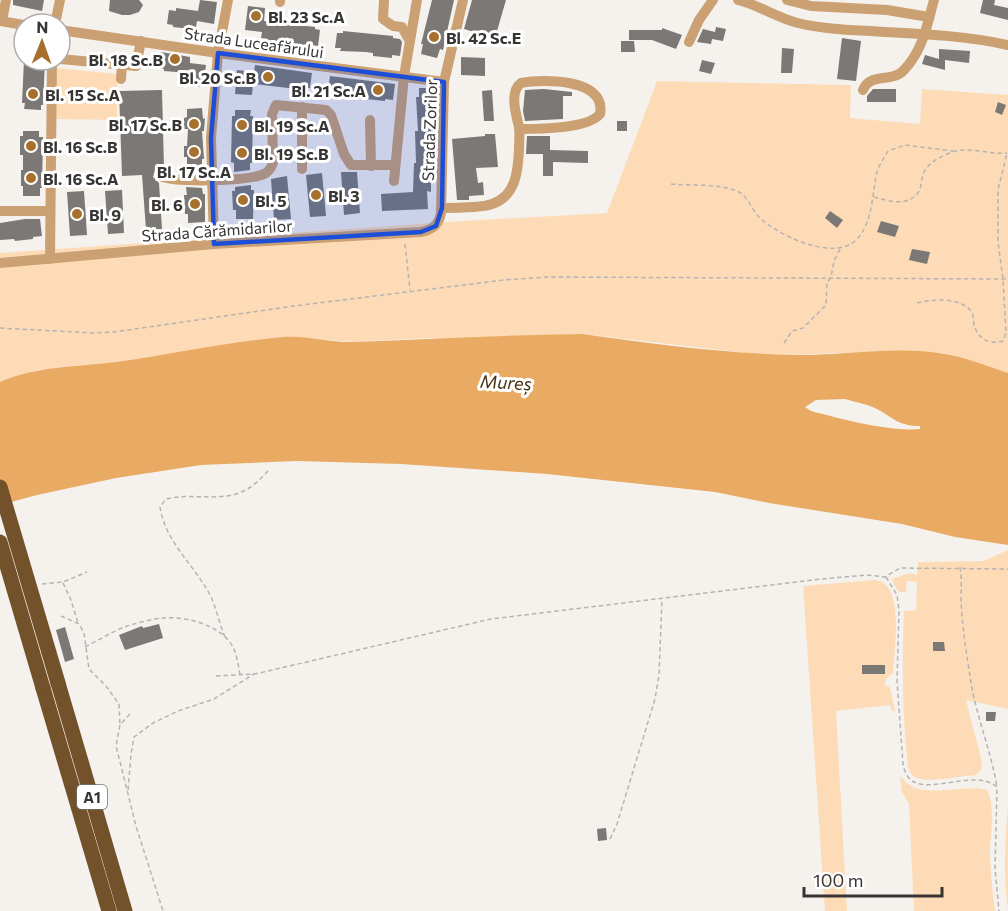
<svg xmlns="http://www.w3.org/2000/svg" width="1008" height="911" viewBox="0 0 1008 911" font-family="Commissioner,sans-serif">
<rect width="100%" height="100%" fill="#f5f2ee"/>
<g fill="#fedbb7">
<path d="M 57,68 L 117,74 L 117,120 L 54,119 Z"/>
<path d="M 657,81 L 851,85 L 850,118 L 920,124 L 922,89 L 1008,95 L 1008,373 L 985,365 L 883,351 L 794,355 L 746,353 L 583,334 L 457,339 L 430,338 L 353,342 L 285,337 L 82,367 L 38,370 L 0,382 L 0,253 L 462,221 L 607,213 Z"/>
<path d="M 1008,550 L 1008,709 L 966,700 L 982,762 L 981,770 L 976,775 C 961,776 930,783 917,778 C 912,776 910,772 908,767 C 902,715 902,664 904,611 L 916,610 L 917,582 L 907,581 L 906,592 L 899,592 L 894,585 L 892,579 L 910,573 L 917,575 L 918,562 L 984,561 Z"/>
<path d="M 874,580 C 876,580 883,582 884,583 C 903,599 894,651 893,673 L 886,679 L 885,686 L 890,687 L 895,711 L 892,711 L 890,705 L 836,711 L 847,911 L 825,911 L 803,586 Z"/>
<path d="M 900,776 C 903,779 907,784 911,786 C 931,797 964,784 987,790 C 996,805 990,837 990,855 C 991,874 992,892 995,911 L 914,911 L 909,804 L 902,792 Z"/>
<path d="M 1008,806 L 1008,910 C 1003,875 1005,841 1008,806 Z"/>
</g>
<path fill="#e9aa64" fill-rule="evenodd" d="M 583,334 C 652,344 722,353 792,355 C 840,356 889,346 938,353 C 962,356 985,365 1008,373 L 1008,545 L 955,537 L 902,524 L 769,503 L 715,492 L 547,474 L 401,464 L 297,461 L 201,465 L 116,478 L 37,495 L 0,505 L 0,382 C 36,366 77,367 116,362 C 171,354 227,342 283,337 C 306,335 331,343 355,342 C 431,339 507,335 583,334 ZM 845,399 C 855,402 867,404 877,409 C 894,418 898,426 920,426 L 920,429 C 889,432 842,419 811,411 L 805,407 L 816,400 Z"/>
<g fill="#7b7875">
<path d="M 13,0 L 44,0 L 42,11 L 13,5 Z"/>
<path d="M 110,0 L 139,0 L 143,5 L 139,12 L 130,15 L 122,15 L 109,11 Z"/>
<path d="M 200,0 L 217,2 L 214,24 L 197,21 L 196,28 L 191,29 L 173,27 L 173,25 L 167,24 L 169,10 L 176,11 L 176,8 L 198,11 Z"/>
<path d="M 432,0 L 454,0 L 443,50 L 440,49 L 437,58 L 421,54 L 423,44 L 421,44 Z"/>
<path d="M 472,0 L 506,0 L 495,38 L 464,29 Z"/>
<path d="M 983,0 L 995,0 L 994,5 L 1008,8 L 1008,20 L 980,13 Z"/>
<path d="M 248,6 L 265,8 L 264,21 L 315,27 L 315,29 L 320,30 L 318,46 L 312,45 L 312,47 L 267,41 L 268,39 L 261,38 L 262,32 L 245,30 Z"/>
<path d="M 716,27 L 726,29 L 723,41 L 712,39 L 711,44 L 697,42 L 703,29 L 715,32 Z"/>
<path d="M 662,28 L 682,35 L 676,49 L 652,40 L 629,40 L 629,30 L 662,30 Z"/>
<path d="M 343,31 L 393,36 L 393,38 L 400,39 L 402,42 L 400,56 L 392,55 L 392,58 L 373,56 L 373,53 L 366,52 L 340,51 L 341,48 L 335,48 L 337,33 L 343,33 Z"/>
<path d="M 15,33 L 24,33 L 24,50 L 15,49 Z"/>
<path d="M 842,38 L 861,41 L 856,81 L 837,79 Z"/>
<path d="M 621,41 L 634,41 L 635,52 L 621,52 Z"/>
<path d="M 782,48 L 794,49 L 792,73 L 781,73 Z"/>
<path d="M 939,49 L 970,51 L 969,63 L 945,60 L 945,70 L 922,64 L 925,55 L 939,59 Z"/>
<path d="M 161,52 L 190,57 L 190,63 L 206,65 L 203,87 L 187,85 L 188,73 L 164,71 L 164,69 L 160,68 Z"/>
<path d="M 461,57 L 485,58 L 485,76 L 461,75 Z"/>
<path d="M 24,60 L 45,60 L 43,105 L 41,105 L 41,110 L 24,109 L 25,103 L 22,103 Z"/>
<path d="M 702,60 L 715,63 L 711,74 L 699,71 Z"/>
<path d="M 255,65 L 312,73 L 310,88 L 305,88 L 305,90 L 253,84 L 252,95 L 235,94 L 237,70 L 254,72 Z"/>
<path d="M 330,76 L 395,84 L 393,100 L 385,99 L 385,101 L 366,99 L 367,96 L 334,95 L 334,93 L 328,92 Z"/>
<path d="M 419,88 L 435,88 L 436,98 L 436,116 L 434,116 L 434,130 L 435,130 L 433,181 L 431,181 L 431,192 L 427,191 L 428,209 L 382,211 L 381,194 L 413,192 L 414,163 L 416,163 L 415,131 L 418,131 L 416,97 L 419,97 Z"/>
<path d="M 544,89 L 572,92 L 572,96 L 563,96 L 563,119 L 525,121 L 523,111 L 525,90 Z"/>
<path d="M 873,89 L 896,89 L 896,102 L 867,102 L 867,96 Z"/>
<path d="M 162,90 L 164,169 L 155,170 L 153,177 L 159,183 L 162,229 L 146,230 L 142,175 L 122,176 L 119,91 Z"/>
<path d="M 492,90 L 494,121 L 484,121 L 482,91 Z"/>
<path d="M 998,102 L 1006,105 L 1002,115 L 995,112 Z"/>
<path d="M 202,108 L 203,119 L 205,118 L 204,131 L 202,131 L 204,159 L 202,159 L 202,165 L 187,165 L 187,157 L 184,157 L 184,146 L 187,146 L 188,129 L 184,129 L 184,118 L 187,117 L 187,109 Z"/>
<path d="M 235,110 L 251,110 L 250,116 L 253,116 L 252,163 L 250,163 L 250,170 L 234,172 L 234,163 L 231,162 L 232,116 L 235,116 Z"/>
<rect x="617" y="121" width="10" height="10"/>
<path d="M 23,131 L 39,131 L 39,137 L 43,137 L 42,188 L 40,188 L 40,196 L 23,196 L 23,186 L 21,186 L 21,170 L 23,170 L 23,155 L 20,155 L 20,136 L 23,136 Z"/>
<path d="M 485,134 L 495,134 L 498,167 L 476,168 L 478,183 L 483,182 L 484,195 L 469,196 L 469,200 L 457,200 L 452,139 L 485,136 Z"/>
<path d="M 527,136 L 550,136 L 550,150 L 588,151 L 588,163 L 553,162 L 553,176 L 543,176 L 543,154 L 526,154 Z"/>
<path d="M 341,172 L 357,172 L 360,213 L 344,215 Z"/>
<path d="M 322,173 L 326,216 L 310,217 L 306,175 Z"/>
<path d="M 287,176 L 291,219 L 274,220 L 271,179 Z"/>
<path d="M 251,185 L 251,190 L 254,190 L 253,219 L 236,219 L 236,210 L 233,210 L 232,191 L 235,191 L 235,187 Z"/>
<path d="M 186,187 L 202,188 L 203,194 L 205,194 L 205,222 L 188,223 L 188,214 L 185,214 L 184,195 L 187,195 Z"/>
<path d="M 122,190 L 124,233 L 108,234 L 105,191 Z"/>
<path d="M 84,191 L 87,235 L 70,236 L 67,192 Z"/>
<path d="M 830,211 L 843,220 L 837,228 L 825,218 Z"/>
<path d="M 25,219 L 40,219 L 42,236 L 33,237 L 33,239 L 15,241 L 14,239 L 0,240 L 0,223 Z"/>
<path d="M 881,221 L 899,226 L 895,237 L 877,232 Z"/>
<path d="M 912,249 L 930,252 L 927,264 L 909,260 Z"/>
<path d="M 159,624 L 163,638 L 125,650 L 119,635 L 142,626 L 143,628 Z"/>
<path d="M 65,627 L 74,659 L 65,662 L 56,630 Z"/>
<path d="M 933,642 L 944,642 L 945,651 L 933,651 Z"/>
<rect x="862" y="665" width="23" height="9"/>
<path d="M 986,712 L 996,712 L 995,721 L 986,721 Z"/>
<path d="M 606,828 L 607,840 L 598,841 L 597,829 Z"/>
</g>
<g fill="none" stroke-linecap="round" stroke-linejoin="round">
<g stroke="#b6b4b1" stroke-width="1.5" stroke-dasharray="4.5 3" stroke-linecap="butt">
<path d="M 671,184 C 693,186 719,183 739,192 C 748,197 752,210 759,217 C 777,235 832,261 855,241 C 873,225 872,193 877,172 C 879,165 884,158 888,151 L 905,145 L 953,151"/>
<path d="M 874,197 C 888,201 907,207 918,193 C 922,187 921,177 925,170 C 931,161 942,156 952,152 C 970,146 989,155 1007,153"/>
<path d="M 405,244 L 410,290"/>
<path d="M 917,303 C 933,299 960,297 971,311 C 974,316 973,319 974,325 C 978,339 989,345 1003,341 L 1006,333 L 1003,279 L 998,242 L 998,190 L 1007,153"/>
<path d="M 0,328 L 94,333 L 114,332 L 294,306 L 504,280 L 548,277 L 1008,279"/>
<path d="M 784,343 L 792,331 L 803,328 L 826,305 L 827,283 L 831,277 L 834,261 L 840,249"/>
<path d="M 960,567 C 962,579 961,589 961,600 C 962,627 967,656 971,683 C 977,718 991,751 997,787"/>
<path d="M 886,577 L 897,595 L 899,610 L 897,681 L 903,764 C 904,769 906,776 911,780 C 930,795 975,768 997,787 L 995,869 L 999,911"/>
<path d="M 63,583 L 71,600 L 78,623"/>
<path d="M 42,584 L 63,582 L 87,572"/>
<path d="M 61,616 L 79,624 L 84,633 L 89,669 L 106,686 L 119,704 L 120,725"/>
<path d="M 225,637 C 219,623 216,606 209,593 C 193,564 165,541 160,507 L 166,499 C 193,492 224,504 249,488 C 257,483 264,475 270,469"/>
<path d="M 85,647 C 99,640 113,631 127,626 C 138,623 151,619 163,618 C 186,616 221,625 233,647 C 237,655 238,665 240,674"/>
<path d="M 216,676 L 255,674 L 491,619 L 821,579 L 867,575 L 885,577 L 900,568 L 1008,569"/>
<path d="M 130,714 L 120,725 L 116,746 L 136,826 L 163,911"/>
<path d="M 128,790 L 131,755 L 134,737 L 153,723 L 178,711 L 214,699 L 254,674"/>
<path d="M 610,839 L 617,824 L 655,699 L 659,675 L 662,599"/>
</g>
<g stroke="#cba174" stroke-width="10">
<path d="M 384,0 L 383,19 L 393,26 L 402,27 L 409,40"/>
<path d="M 738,0 C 759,5 777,18 798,23 C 826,30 856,30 885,32 C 926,34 967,36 1008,45"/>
<path d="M 787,0 L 811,6 L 887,10 L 929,17"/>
<path d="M 280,2 L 280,0"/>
<path d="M 0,21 L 24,25"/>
<path d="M 2,21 L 6,0"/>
<path d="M 55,24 L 60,0"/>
<path d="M 60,30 L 218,53 L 444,82"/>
<path d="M 689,42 L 699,20 L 713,0"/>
<path d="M 60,59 L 136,66 L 141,41"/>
<path d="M 121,79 L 122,65"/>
<path d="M 863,90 C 870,72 893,83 904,70 C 923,50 927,25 934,0"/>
<path d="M 370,120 L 371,166"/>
<path d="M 302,169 L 302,107"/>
<path d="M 160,176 C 175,183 249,181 264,174 C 269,172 271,168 273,163 L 272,114 L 276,105 L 326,110 L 331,115 L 344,154 L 351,165 L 395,165"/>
<path d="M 394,181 L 404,76 L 417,0"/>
<path d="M 442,208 C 458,207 477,209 492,204 C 516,196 518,171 519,150 C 519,142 520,134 519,127 C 516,114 509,92 521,83 C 543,79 607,78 600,114 C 588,129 538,129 519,129"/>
<path d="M 0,211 L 49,211"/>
<path d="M 214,244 L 211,138 L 218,53 L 228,0"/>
<path d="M 50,259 L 52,60"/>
<path d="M 0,263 L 214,244 L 421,232 C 432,230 439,225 441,213 L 444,82 L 463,0"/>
</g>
<g stroke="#73512b" stroke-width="15">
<path d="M 58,683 L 125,911"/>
<path d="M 43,688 L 109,911"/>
</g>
<g stroke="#73512b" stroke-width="15">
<path d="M 0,487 L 58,683"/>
<path d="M 0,542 L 43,688"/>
</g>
</g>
<path fill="#1d4ed8" fill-opacity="0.2" stroke="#1d4ed8" stroke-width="4.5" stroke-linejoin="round" d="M 218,53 L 444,82 L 442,208 L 436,226 L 421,232 L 214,244 L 211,138 Z"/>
<g fill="#a7702c" stroke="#fff" stroke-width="2">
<circle cx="256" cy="16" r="6"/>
<circle cx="434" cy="37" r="6"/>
<circle cx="175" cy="59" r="6"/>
<circle cx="268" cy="77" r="6"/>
<circle cx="378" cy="90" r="6"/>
<circle cx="33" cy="94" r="6"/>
<circle cx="194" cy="124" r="6"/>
<circle cx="242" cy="125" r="6"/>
<circle cx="31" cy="146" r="6"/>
<circle cx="194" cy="152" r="6"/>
<circle cx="242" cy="153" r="6"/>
<circle cx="31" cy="178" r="6"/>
<circle cx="316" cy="195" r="6"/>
<circle cx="243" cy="200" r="6"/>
<circle cx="195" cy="204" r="6"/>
<circle cx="77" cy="214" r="6"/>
</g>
<g text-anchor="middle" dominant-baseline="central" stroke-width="6" stroke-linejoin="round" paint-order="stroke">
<rect fill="#fff" stroke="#727271" stroke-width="1.5" x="77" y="785" width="30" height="24" rx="4.5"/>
<g font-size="15" font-weight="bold" fill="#363534">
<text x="92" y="797">A1</text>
</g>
<g font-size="16" font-weight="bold" fill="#363534" stroke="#fff" text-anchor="start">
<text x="268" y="16">Bl. 23 Sc.A</text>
<text x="446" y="37">Bl. 42 Sc.E</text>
<text x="163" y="59" text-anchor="end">Bl. 18 Sc.B</text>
<text x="256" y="77" text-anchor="end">Bl. 20 Sc.B</text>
<text x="366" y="90" text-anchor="end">Bl. 21 Sc.A</text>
<text x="45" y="94">Bl. 15 Sc.A</text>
<text x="182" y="124" text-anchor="end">Bl. 17 Sc.B</text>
<text x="254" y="125">Bl. 19 Sc.A</text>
<text x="43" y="146">Bl. 16 Sc.B</text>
<text x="254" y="153">Bl. 19 Sc.B</text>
<text x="194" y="171" text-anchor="middle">Bl. 17 Sc.A</text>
<text x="43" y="178">Bl. 16 Sc.A</text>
<text x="328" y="195">Bl. 3</text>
<text x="255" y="200">Bl. 5</text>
<text x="183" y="204" text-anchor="end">Bl. 6</text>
<text x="89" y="214">Bl. 9</text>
</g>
<g font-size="16" fill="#363534" stroke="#fff">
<text transform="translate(254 42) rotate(8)">Strada Luceafărului</text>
<text transform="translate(429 130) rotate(-88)">Strada Zorilor</text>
<text transform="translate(217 230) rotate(-4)">Strada Cărămidarilor</text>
</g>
<g font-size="18" font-style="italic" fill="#4a3112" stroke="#fff">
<text transform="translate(506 382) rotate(3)">Mureș</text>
</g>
</g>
<g transform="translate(42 42) rotate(1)"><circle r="28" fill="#ffffff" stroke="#afaeae" stroke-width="1.5"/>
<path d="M0-4.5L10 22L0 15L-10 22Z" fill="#a7702c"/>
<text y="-9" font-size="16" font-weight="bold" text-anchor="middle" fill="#363534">N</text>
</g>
<path d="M804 887v9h138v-9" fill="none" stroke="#363534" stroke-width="3"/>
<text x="813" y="887" font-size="18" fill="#363534" stroke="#ffffff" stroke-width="4.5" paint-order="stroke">100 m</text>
</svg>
